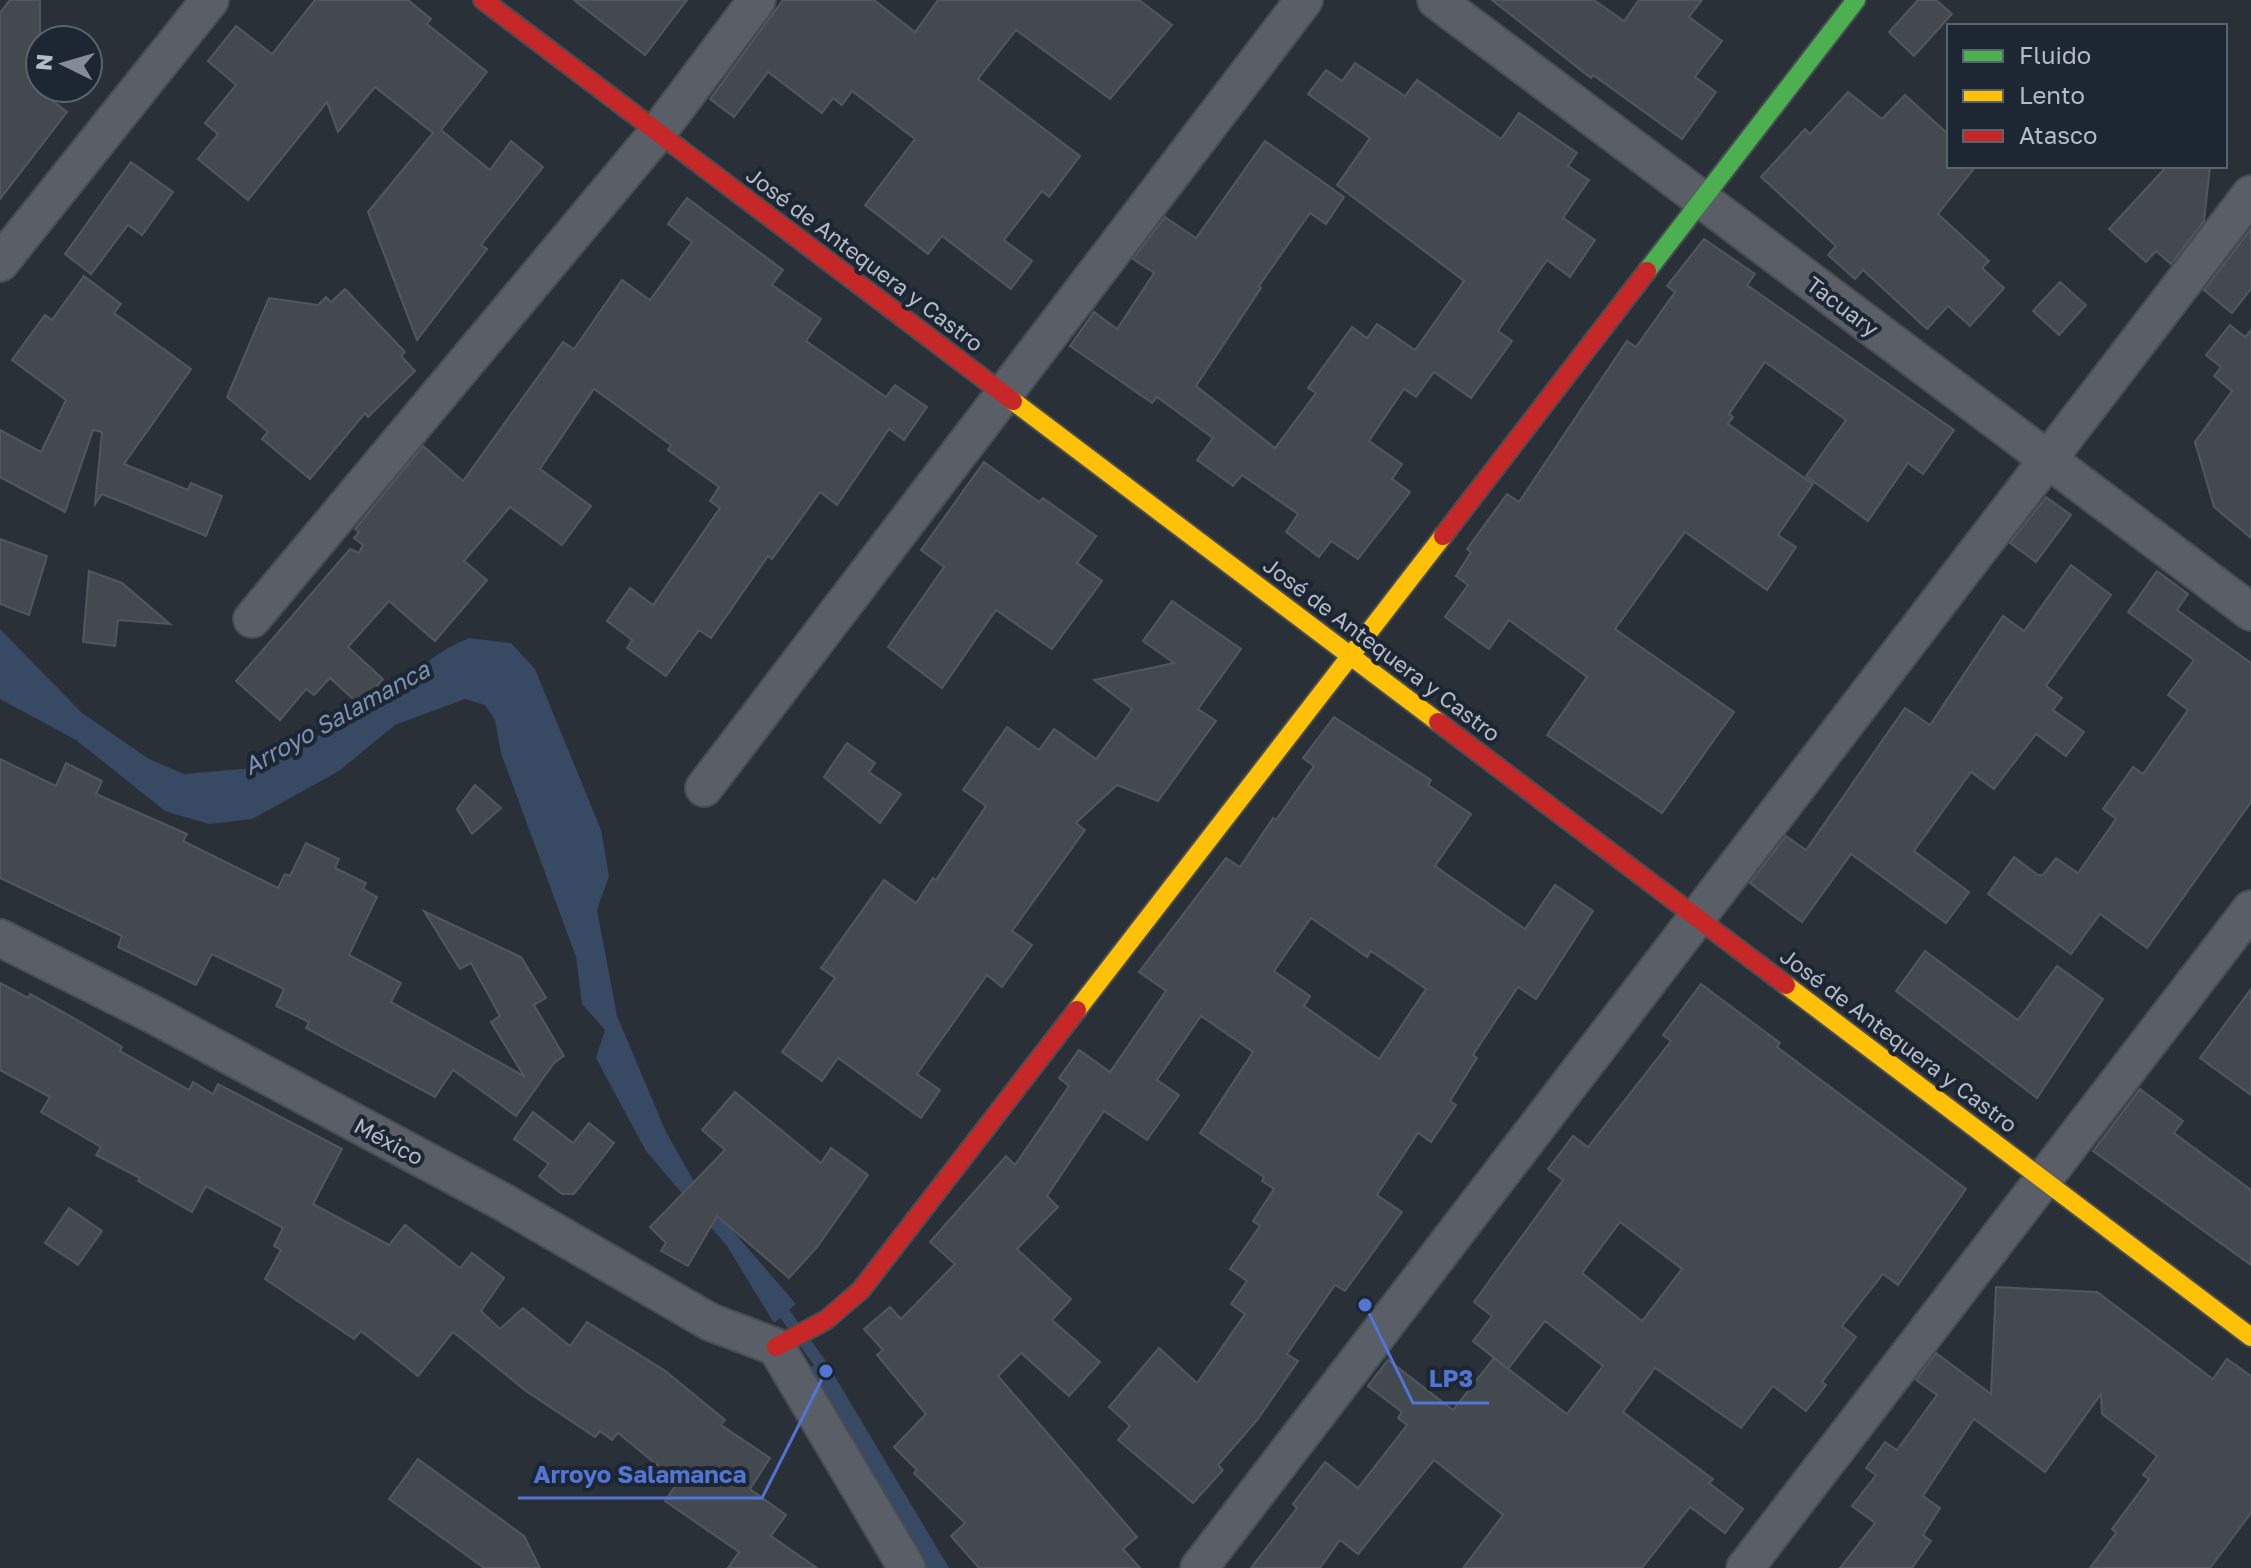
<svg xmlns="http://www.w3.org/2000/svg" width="2251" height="1568" viewBox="0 0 2251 1568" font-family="'Golos Text',sans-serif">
<rect width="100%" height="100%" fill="#2a3038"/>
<g fill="#384963">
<path d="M 0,629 L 82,713 L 149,759 L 184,774 L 253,768 L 323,733 L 446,649 L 469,638 L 511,643 L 535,669 L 601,830 L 609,876 L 597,910 L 617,1016 L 666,1132 L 701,1194 L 796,1304 L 774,1323 L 727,1246 L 646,1151 L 596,1058 L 605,1030 L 582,1004 L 576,957 L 501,753 L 495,720 L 485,705 L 465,699 L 395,725 L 339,771 L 252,819 L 209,824 L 165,811 L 76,740 L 0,699 Z"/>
<path d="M 825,1360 L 949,1568 L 922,1568 L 806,1369 Z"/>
</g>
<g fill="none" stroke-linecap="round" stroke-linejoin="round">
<path stroke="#384963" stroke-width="12" d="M 775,1300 L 829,1376"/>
</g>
<g fill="#444950" stroke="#52575f" stroke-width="2" fill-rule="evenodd">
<path d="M 10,0 L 40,0 L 40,91 L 67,112 L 0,199 L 0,13 Z"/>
<path d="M 315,0 L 408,0 L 431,19 L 427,24 L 487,72 L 441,130 L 490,170 L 511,141 L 543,167 L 481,245 L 487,249 L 417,340 L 368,212 L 433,133 L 375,87 L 338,132 L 327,102 L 248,200 L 198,159 L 218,134 L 205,123 L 236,85 L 208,61 L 236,26 L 272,54 Z"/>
<path d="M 574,0 L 687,0 L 645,55 Z"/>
<path d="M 783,0 L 874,0 L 915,32 L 938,0 L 1139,0 L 1172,25 L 1110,99 L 1016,30 L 978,79 L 1080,156 L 1049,197 L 1042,191 L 1004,240 L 1032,261 L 1011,289 L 942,236 L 928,254 L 865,205 L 915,139 L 852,91 L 842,105 L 833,98 L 822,113 L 768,72 L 734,117 L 710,99 Z"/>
<path d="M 1492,0 L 1594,0 L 1624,21 L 1639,0 L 1702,0 L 1689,17 L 1722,41 L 1695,77 L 1716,92 L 1682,139 L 1593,75 L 1591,78 Z"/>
<path d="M 1918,0 L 1936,0 L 1952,14 L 1914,56 L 1889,32 Z"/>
<path d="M 1355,63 L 1405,96 L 1417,80 L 1501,139 L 1519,113 L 1577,153 L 1568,166 L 1589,180 L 1563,218 L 1595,240 L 1570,277 L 1547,260 L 1498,331 L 1512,341 L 1471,398 L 1434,372 L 1416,397 L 1404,389 L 1369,441 L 1402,464 L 1392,479 L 1410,492 L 1358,559 L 1331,541 L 1319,557 L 1286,532 L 1298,514 L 1242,475 L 1233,486 L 1197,460 L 1213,438 L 1157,397 L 1152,403 L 1070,346 L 1094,312 L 1117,329 L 1154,273 L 1133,259 L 1165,217 L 1196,238 L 1265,141 L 1344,197 L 1326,224 L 1310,213 L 1259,286 L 1261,288 L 1196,386 L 1275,448 L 1316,393 L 1308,388 L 1352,327 L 1367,338 L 1377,324 L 1415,350 L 1464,281 L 1337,185 L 1370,138 L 1308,94 L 1326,70 L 1342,81 Z"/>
<path d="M 1848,92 L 1882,119 L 1905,95 L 1949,135 L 1949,166 L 1976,166 L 1938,214 L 1989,261 L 1982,268 L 2004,288 L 1970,326 L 1948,306 L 1927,329 L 1863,270 L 1855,279 L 1828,255 L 1836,246 L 1761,177 L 1805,129 L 1810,134 Z"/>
<path d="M 131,162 L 173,192 L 142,235 L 128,225 L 91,274 L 65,254 Z"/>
<path d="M 2167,166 L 2210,166 L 2204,221 L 2171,264 L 2156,251 L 2146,262 L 2109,229 Z"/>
<path d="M 687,198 L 783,270 L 772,285 L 821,319 L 806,341 L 886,397 L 895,385 L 927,407 L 904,440 L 889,429 L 837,505 L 820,492 L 772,559 L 768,556 L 711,638 L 699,630 L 666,676 L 627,648 L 632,640 L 607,621 L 630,588 L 653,605 L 720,508 L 710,501 L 719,487 L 668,450 L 671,445 L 594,389 L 540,469 L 591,506 L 562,545 L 510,507 L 464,561 L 487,580 L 435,641 L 389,601 L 348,647 L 383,679 L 360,705 L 330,678 L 314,695 L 306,689 L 280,720 L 236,681 L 350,549 L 359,553 L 363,545 L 354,538 L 359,532 L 355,529 L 423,446 L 463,481 L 563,342 L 574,349 L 622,280 L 650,300 L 692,242 L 668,224 Z"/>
<path d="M 2251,229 L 2251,289 L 2232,313 L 2204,290 Z"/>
<path d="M 1704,239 L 1755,274 L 1747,285 L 1954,430 L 1923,474 L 1908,463 L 1868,521 L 1806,476 L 1846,420 L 1765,362 L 1729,414 L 1733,417 L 1728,424 L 1813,484 L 1778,535 L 1796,547 L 1767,590 L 1685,532 L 1615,629 L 1734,712 L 1662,813 L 1547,735 L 1587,677 L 1509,620 L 1489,649 L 1445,617 L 1468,585 L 1456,576 L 1471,552 L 1467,549 L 1507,494 L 1519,502 L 1627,341 L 1636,347 L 1675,292 L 1667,286 Z"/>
<path d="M 84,276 L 121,304 L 114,313 L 191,369 L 124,464 L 188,490 L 191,483 L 222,496 L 206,536 L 102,494 L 95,504 L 102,432 L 93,430 L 65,512 L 0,477 L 0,430 L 41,452 L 66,400 L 12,360 L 45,315 L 52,320 Z"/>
<path d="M 2060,282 L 2086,305 L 2059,335 L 2033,311 Z"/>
<path d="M 345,289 L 405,352 L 401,356 L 415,371 L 368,417 L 365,413 L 310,479 L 262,439 L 268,432 L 227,397 L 269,298 L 318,305 L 326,297 L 331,302 Z"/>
<path d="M 2230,325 L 2245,337 L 2251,330 L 2251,538 L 2214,507 L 2195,442 L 2232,391 L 2214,376 L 2221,367 L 2206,355 Z"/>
<path d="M 984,462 L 1039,502 L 1043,498 L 1096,536 L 1077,563 L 1102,581 L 1052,649 L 996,610 L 942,688 L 888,647 L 944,567 L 921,550 Z"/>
<path d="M 2046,497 L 2071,515 L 2036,562 L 2010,543 Z"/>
<path d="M 0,539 L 47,556 L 29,615 L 0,604 Z"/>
<path d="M 2071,565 L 2111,595 L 2046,686 L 2062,698 L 2053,710 L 2084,732 L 2066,756 L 2036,734 L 1994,789 L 1971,772 L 1914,851 L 1969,892 L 1946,923 L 1851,854 L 1802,922 L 1750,883 L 1786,836 L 1806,850 L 1905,708 L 1930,725 L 2003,616 L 2024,631 Z"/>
<path d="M 89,571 L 122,583 L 170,624 L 118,620 L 115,646 L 83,642 Z"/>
<path d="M 2157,571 L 2188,594 L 2177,610 L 2251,663 L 2251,802 L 2147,948 L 2100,914 L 2071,954 L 1988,894 L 2014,857 L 2038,875 L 2043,875 L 2056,858 L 2078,873 L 2116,819 L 2103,809 L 2133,767 L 2143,774 L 2188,710 L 2168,695 L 2194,660 L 2128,612 Z"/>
<path d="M 1172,601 L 1241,649 L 1198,709 L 1216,721 L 1158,801 L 1117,785 L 1076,823 L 1085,830 L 1012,931 L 1032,945 L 1002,987 L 987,975 L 917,1074 L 940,1090 L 921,1118 L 838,1058 L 822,1081 L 782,1052 L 835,978 L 821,968 L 884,880 L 916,903 L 933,878 L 936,880 L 986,806 L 963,790 L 1007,727 L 1039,750 L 1054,729 L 1096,759 L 1132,709 L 1094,680 L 1174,663 L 1143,641 Z"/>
<path d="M 1334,717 L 1431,780 L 1428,785 L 1471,814 L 1435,866 L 1525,929 L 1555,885 L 1593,911 L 1536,999 L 1518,987 L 1473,1055 L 1477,1058 L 1450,1101 L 1456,1105 L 1431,1142 L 1418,1133 L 1377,1195 L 1402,1212 L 1345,1291 L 1335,1285 L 1287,1354 L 1298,1361 L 1258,1419 L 1218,1465 L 1223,1470 L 1193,1503 L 1118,1440 L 1130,1426 L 1109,1407 L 1159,1348 L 1197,1383 L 1245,1314 L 1231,1304 L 1247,1281 L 1230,1269 L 1260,1226 L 1253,1221 L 1274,1189 L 1262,1181 L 1264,1177 L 1200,1133 L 1253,1052 L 1201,1016 L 1157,1080 L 1179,1095 L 1147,1140 L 1104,1111 L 1047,1196 L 1058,1207 L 1017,1249 L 1071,1299 L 1052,1320 L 1100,1362 L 1069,1396 L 1021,1353 L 998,1376 L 1137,1537 L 1123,1549 L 1140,1568 L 979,1568 L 951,1536 L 965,1523 L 914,1473 L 917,1470 L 894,1447 L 926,1414 L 877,1355 L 883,1350 L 864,1329 L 890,1307 L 901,1319 L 955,1264 L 930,1242 L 1006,1156 L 1015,1165 L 1069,1086 L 1059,1078 L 1079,1050 L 1110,1072 L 1166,991 L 1139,972 L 1226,858 L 1240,867 L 1273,818 L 1276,820 L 1314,766 L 1303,758 ZM 1311,918 L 1367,957 L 1371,951 L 1426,989 L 1379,1059 L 1304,1006 L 1310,996 L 1274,971 Z"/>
<path d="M 847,743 L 875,763 L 869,772 L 901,794 L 880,823 L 824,777 Z"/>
<path d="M 0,759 L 56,786 L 66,763 L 102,781 L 96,794 L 187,834 L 183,841 L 278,888 L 285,874 L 290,876 L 306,843 L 339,859 L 335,868 L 366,883 L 363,889 L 377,897 L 349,955 L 401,983 L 391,1002 L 524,1076 L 491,1022 L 500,1016 L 471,963 L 460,969 L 424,911 L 521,957 L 546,998 L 534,1005 L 564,1056 L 554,1063 L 516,1116 L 453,1070 L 435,1097 L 306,1028 L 309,1022 L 276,1006 L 284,989 L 212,954 L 196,985 L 118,947 L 122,936 L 0,878 Z"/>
<path d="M 475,785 L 501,808 L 472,834 L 457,809 Z"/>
<path d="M 1925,951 L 2018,1020 L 2057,966 L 2103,999 L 2037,1098 L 1896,991 Z"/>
<path d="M 0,983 L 28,998 L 30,994 L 72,1017 L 122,1047 L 120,1051 L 189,1090 L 193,1082 L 213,1094 L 218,1084 L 342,1149 L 313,1204 L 389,1245 L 405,1225 L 460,1268 L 472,1253 L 504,1278 L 481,1311 L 500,1329 L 523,1308 L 570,1346 L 587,1322 L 664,1370 L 725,1420 L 721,1425 L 770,1458 L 750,1489 L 786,1515 L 771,1536 L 817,1568 L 728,1568 L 739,1552 L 665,1501 L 678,1482 L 618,1433 L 612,1440 L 600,1431 L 595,1437 L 526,1391 L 453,1332 L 418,1376 L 361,1331 L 354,1339 L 265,1279 L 281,1250 L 274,1246 L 283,1228 L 206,1186 L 192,1212 L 159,1193 L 138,1181 L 140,1178 L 96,1155 L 101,1147 L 41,1112 L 50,1097 L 0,1070 Z"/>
<path d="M 1701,984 L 1780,1043 L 1777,1047 L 1966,1189 L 1898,1285 L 1883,1274 L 1842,1326 L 1856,1337 L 1822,1382 L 1826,1385 L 1806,1411 L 1773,1386 L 1741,1428 L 1655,1368 L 1623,1412 L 1713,1479 L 1709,1483 L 1743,1509 L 1725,1533 L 1690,1507 L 1642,1568 L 1463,1568 L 1503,1515 L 1434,1460 L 1358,1554 L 1340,1540 L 1320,1568 L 1251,1568 L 1297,1508 L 1293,1504 L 1325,1462 L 1358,1488 L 1407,1425 L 1398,1418 L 1402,1412 L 1368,1386 L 1388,1360 L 1453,1410 L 1494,1358 L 1567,1414 L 1603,1366 L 1545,1321 L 1508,1369 L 1473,1341 L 1492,1316 L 1474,1302 L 1563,1180 L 1548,1169 L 1573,1136 L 1588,1147 L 1671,1041 L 1663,1035 ZM 1620,1222 L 1682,1269 L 1642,1321 L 1582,1273 Z"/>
<path d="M 2251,989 L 2251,1095 L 2200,1058 Z"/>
<path d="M 2140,1089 L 2183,1121 L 2174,1133 L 2251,1190 L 2251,1265 L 2093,1151 Z"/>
<path d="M 735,1092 L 821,1163 L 831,1148 L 868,1175 L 817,1247 L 789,1278 L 717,1216 L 688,1266 L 661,1251 L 666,1243 L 650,1227 L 725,1150 L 702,1130 Z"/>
<path d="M 533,1112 L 573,1143 L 589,1123 L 614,1143 L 574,1194 L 562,1194 L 539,1176 L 549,1164 L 514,1139 Z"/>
<path d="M 69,1208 L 102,1231 L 78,1265 L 45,1243 Z"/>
<path d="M 1996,1287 L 2097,1292 L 2213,1379 L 2227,1359 L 2251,1376 L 2251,1513 L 2210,1568 L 2090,1568 L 2116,1533 L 2112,1529 L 2149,1479 L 2143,1475 L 2157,1456 L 2102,1414 L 2101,1394 L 2045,1472 L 1974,1419 L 1923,1496 L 1940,1508 L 1923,1535 L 1931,1541 L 1912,1568 L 1840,1568 L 1875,1523 L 1852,1506 L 1876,1475 L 1866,1468 L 1885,1442 L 1897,1450 L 1937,1395 L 1916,1380 L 1936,1353 L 1991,1394 Z"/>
<path d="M 418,1459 L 524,1536 L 540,1568 L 484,1568 L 389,1499 Z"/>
</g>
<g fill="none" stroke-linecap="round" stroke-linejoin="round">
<g stroke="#484c53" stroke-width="40">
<g id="street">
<path d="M 1436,0 L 2251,612"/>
<path d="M 0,263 L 210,0"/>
<path d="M 252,619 L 658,132 L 757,0"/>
<path d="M 704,788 L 1304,0"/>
<path d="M 0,938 L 152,1014 L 503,1202 L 710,1322 L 776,1347 L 907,1568"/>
<path d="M 1199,1568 L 2251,194"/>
<path d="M 1745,1568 L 2251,909"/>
</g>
</g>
<g stroke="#484c53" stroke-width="22">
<path id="fast" d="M 1647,271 L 1856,0"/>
</g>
<g stroke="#484c53" stroke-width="22">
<g id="slow">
<path d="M 1013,401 L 1438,722"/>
<path d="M 1786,985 L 2251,1337"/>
<path d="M 1077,1010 L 1443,536"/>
</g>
</g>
<g stroke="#484c53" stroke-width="22">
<g id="jam">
<path d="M 483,0 L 1013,401"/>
<path d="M 1443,536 L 1647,271"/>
<path d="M 1438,722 L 1786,985"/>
<path d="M 776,1347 L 826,1320 L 861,1290 L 1077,1010"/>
</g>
</g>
<use href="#street" stroke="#5a5e66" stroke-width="36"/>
<use href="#fast" stroke="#4caf50" stroke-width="18"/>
<use href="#slow" stroke="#ffc107" stroke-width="18"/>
<use href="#jam" stroke="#c62828" stroke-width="18"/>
</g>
<g text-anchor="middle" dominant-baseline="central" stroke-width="8" stroke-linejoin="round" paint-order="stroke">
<g font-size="22" fill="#b4bcc9" stroke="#1d2633">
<text transform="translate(865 259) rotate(37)">José de Antequera y Castro</text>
<text transform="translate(1843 306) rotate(37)">Tacuary</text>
<text transform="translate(1382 649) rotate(37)">José de Antequera y Castro</text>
<text transform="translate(1899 1040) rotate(37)">José de Antequera y Castro</text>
<text transform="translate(389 1141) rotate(28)">México</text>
</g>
<g font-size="24" font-style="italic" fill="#7c92b1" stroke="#1d2633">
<text transform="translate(336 717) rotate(-29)">Arroyo Salamanca</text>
</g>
</g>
<path fill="none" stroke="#5274d3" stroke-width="3" d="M1365 1305L1413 1403H1489M826 1371L762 1498H518"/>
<g fill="#5274d3" stroke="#1d2633" stroke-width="3">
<circle cx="1365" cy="1305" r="8"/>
<circle cx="826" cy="1371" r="8"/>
</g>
<g font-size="24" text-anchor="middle" font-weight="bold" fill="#5274d3" stroke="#1d2633" stroke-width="8" stroke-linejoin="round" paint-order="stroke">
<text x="1451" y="1387">LP3</text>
<text x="640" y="1483">Arroyo Salamanca</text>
</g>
<rect x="1947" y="24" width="280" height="144" fill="#1d2633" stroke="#59626f" stroke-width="2"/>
<rect x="1963" y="50" width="40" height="12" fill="#4caf50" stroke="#59626f" stroke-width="2"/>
<text x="2019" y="64" font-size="24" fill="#b4bcc9">Fluido</text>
<rect x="1963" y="90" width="40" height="12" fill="#ffc107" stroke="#59626f" stroke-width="2"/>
<text x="2019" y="104" font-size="24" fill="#b4bcc9">Lento</text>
<rect x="1963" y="130" width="40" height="12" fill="#c62828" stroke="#59626f" stroke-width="2"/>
<text x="2019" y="144" font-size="24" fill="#b4bcc9">Atasco</text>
<g transform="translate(64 64) rotate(275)"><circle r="38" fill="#1d2633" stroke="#59626f" stroke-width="2"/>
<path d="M0-6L14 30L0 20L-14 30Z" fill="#848b96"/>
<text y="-12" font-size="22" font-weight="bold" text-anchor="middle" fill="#b4bcc9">N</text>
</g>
</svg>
